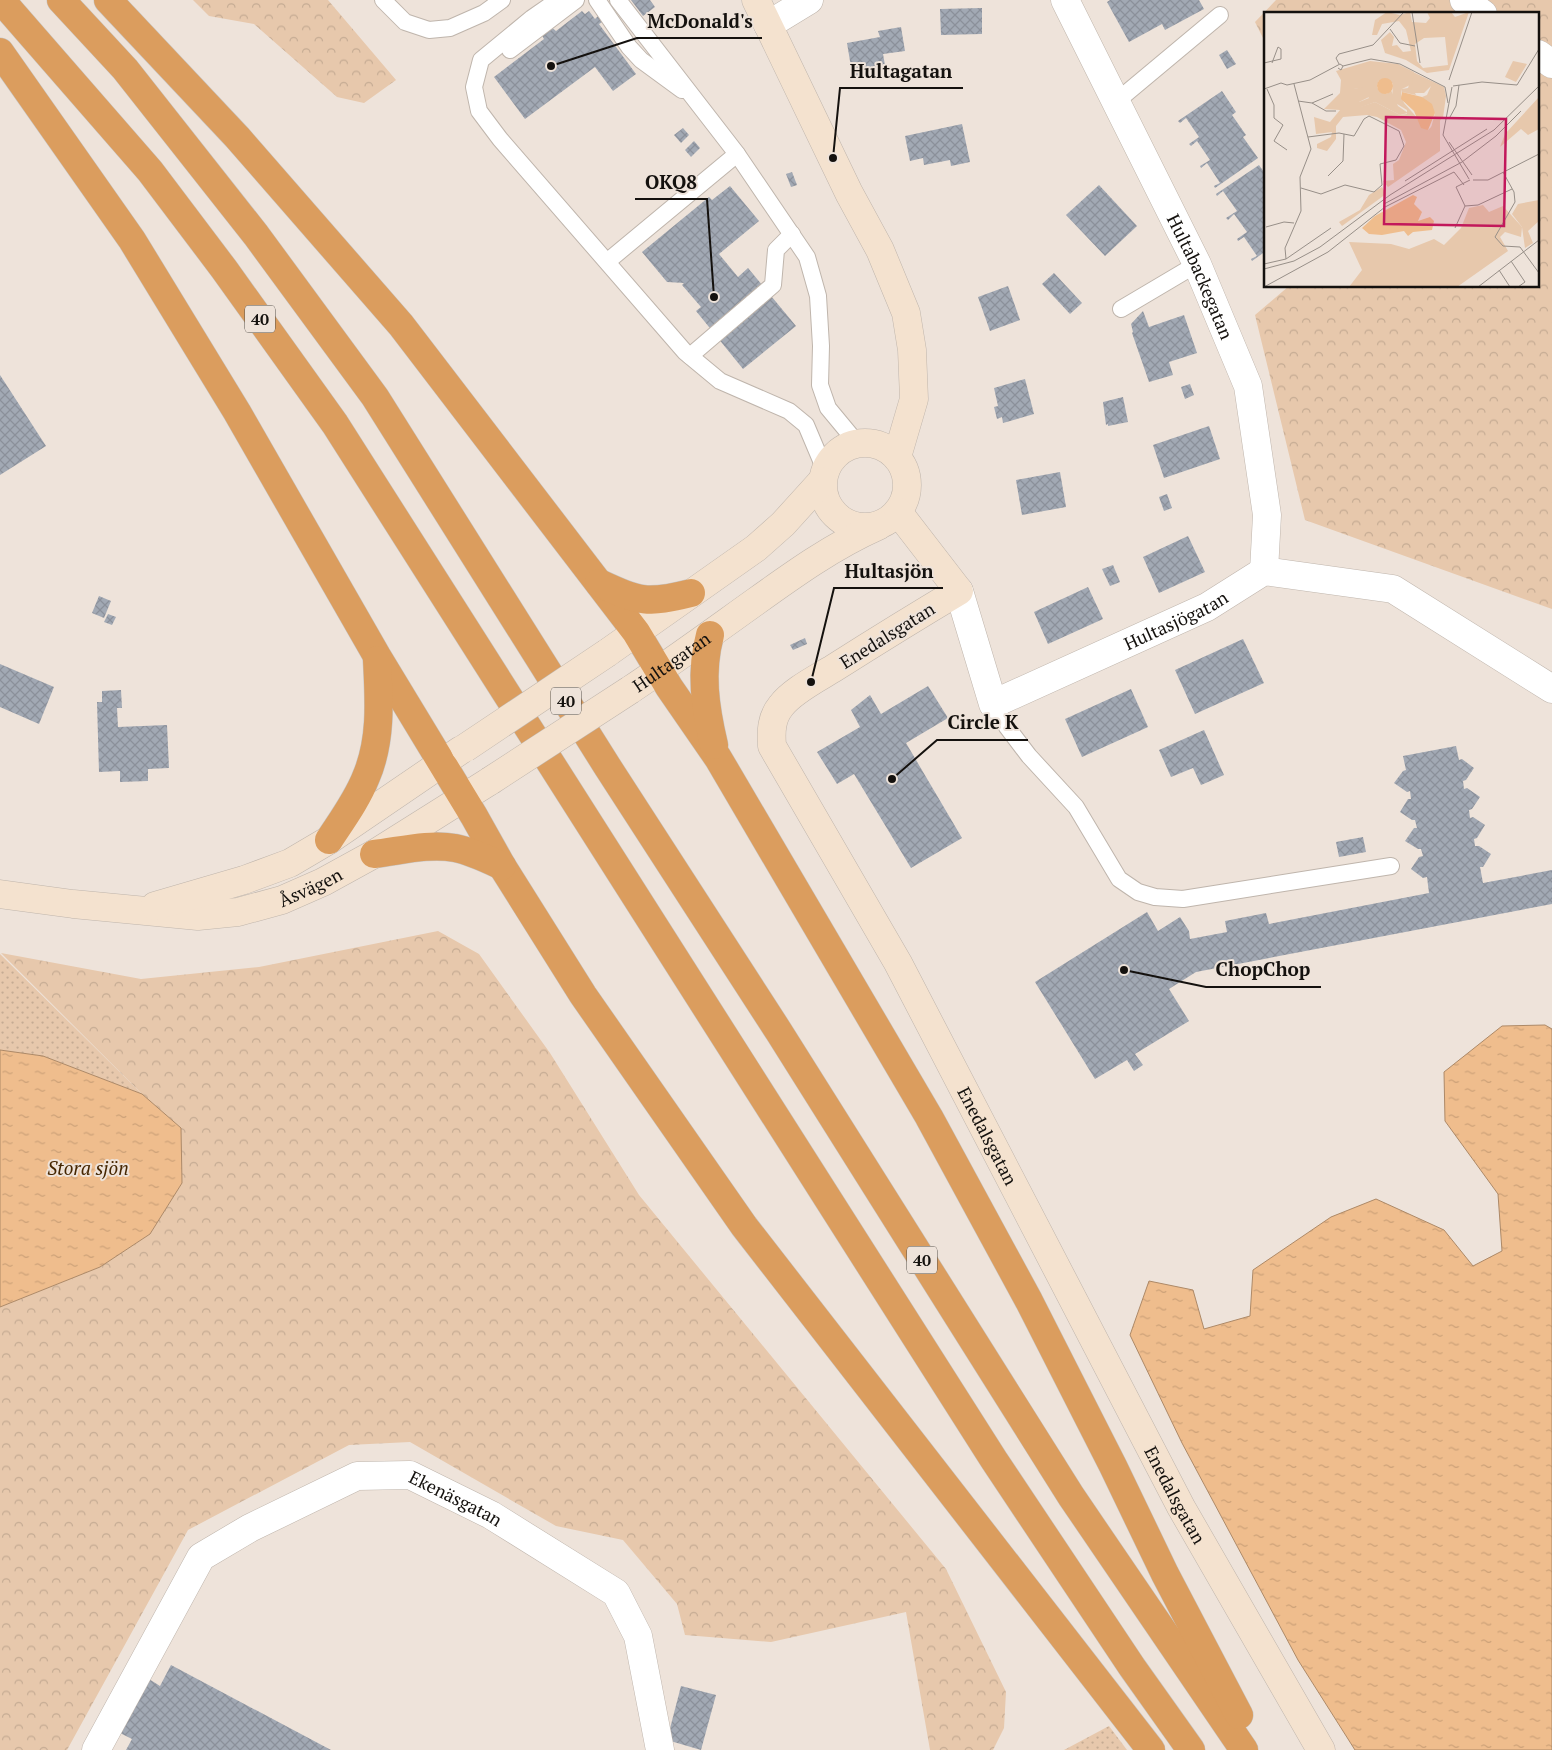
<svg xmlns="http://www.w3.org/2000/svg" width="1552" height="1750" viewBox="0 0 1552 1750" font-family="'PT Serif',serif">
<defs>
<pattern id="grass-dots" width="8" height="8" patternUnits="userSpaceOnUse" patternTransform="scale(1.25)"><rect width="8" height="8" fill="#e7c8ac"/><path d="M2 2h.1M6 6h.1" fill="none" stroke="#c5ab93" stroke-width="1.8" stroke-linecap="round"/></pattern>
<pattern id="forest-crowns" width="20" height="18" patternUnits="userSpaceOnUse" patternTransform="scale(1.25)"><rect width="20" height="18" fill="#e7c8ac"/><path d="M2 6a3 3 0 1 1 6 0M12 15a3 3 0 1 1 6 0" fill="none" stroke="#c5ab93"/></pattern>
<pattern id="water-ripples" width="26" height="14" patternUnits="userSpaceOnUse" patternTransform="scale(1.25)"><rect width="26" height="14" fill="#efbd8d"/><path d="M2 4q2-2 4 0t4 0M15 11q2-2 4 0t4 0" fill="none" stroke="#cca178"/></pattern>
<pattern id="building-cross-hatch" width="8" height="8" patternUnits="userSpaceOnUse" patternTransform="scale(1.25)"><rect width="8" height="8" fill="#a2a9b4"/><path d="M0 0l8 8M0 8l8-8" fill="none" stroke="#8b909a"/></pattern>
</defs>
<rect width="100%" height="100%" fill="#eee3da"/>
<g fill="url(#grass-dots)">
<path d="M 0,954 L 142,1094 L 43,1056 L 0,1050 Z"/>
<path d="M 1109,1726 L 1127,1750 L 1064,1750 Z"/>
</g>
<g fill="url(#forest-crowns)">
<path d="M 193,0 L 328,0 L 396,80 L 364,103 L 337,97 L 254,24 L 209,16 Z"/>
<path d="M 1276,0 L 1552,0 L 1552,609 L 1305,520 L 1255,315 L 1289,286 L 1538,286 L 1538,14 L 1266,14 L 1266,44 L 1255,22 Z"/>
<path d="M 438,931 L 479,954 L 550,1053 L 639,1195 L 946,1569 L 1006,1692 L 1004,1728 L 993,1750 L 930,1750 L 906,1612 L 771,1642 L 685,1635 L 677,1604 L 623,1540 L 556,1526 L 410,1442 L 349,1445 L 188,1530 L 67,1750 L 0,1750 L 0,1307 L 100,1267 L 150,1234 L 182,1183 L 181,1128 L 142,1094 L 1,953 L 141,979 L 259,967 Z"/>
</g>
<g fill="url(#water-ripples)" stroke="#ad8967">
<path d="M 1545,1025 L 1552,1029 L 1552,1750 L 1355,1750 L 1298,1660 L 1182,1443 L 1130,1335 L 1149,1281 L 1193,1290 L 1204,1329 L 1250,1316 L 1253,1270 L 1331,1217 L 1376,1199 L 1444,1230 L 1473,1266 L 1502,1251 L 1498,1194 L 1445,1121 L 1444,1072 L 1502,1026 Z"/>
<path d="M 0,1050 L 43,1056 L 142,1094 L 181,1128 L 182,1183 L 150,1234 L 100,1267 L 0,1307 Z"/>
</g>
<g fill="url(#building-cross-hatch)">
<path d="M 631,0 L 650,0 L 655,7 L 643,16 Z"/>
<path d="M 1110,0 L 1199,0 L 1204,9 L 1165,30 L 1162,24 L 1129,42 L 1107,2 Z"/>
<path d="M 982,8 L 982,34 L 941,35 L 940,9 Z"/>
<path d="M 582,11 L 585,14 L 589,11 L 595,19 L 599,15 L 604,21 L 599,24 L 636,74 L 613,91 L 595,67 L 525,119 L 494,77 L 544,39 L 540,32 L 549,25 L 556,31 Z"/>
<path d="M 901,27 L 905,51 L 883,54 L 885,65 L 868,68 L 869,76 L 853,79 L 847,43 L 880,37 L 878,31 Z"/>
<path d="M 1227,50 L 1236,64 L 1227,69 L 1219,55 Z"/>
<path d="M 1222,91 L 1236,112 L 1232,115 L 1246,135 L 1243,137 L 1258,158 L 1215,188 L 1214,186 L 1220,183 L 1207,163 L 1201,168 L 1200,166 L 1210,160 L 1197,141 L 1191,146 L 1189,144 L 1199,137 L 1186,118 L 1180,123 L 1178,121 Z"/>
<path d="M 962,124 L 970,162 L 951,166 L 950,160 L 924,165 L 923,158 L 910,161 L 905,136 Z"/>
<path d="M 683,128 L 689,135 L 681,143 L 674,135 Z"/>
<path d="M 694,141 L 700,148 L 691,157 L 685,150 Z"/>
<path d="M 1259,165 L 1266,175 L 1266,251 L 1252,261 L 1251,259 L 1257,256 L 1244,237 L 1238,241 L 1237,239 L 1247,232 L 1234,214 L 1228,220 L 1226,218 L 1237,211 L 1223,191 L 1217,196 L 1216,194 Z"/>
<path d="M 792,172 L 797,185 L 791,187 L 786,174 Z"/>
<path d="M 1099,185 L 1137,226 L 1105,256 L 1066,215 Z"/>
<path d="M 730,186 L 759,221 L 719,254 L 738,277 L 748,268 L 796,326 L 743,369 L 696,311 L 701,307 L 682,285 L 684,283 L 667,282 L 642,252 L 709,197 L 712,200 Z"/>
<path d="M 1054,273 L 1082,303 L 1070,314 L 1042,284 Z"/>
<path d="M 1008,286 L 1020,320 L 990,331 L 978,297 Z"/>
<path d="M 1143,311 L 1149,327 L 1184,315 L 1197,353 L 1169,362 L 1173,375 L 1149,382 L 1132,333 L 1133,332 L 1131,324 Z"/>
<path d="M 0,375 L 46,446 L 0,475 Z"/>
<path d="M 1025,379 L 1034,414 L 1003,423 L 1002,417 L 997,419 L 994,407 L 998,406 L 994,388 Z"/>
<path d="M 1190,384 L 1194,395 L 1185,399 L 1181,387 Z"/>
<path d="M 1123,397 L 1128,422 L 1108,426 L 1108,424 L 1106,425 L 1103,402 Z"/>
<path d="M 1209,426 L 1220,459 L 1164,478 L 1153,445 Z"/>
<path d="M 1060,472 L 1066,507 L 1022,515 L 1016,480 Z"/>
<path d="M 1167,494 L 1172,508 L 1164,511 L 1159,497 Z"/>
<path d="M 1188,536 L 1205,572 L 1159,593 L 1143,557 Z"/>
<path d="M 1113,565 L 1120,582 L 1110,586 L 1102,569 Z"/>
<path d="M 1088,587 L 1103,619 L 1048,644 L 1034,612 Z"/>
<path d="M 99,596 L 111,601 L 104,618 L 92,613 Z"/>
<path d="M 108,614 L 116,617 L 112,625 L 104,622 Z"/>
<path d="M 805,638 L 807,644 L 793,650 L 790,645 Z"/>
<path d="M 1243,639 L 1264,683 L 1195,714 L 1175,670 Z"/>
<path d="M 0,664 L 54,687 L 39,724 L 0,707 Z"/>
<path d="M 928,686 L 948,718 L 906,743 L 962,838 L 911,868 L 854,774 L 837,784 L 817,752 L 860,727 L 851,710 L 870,695 L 881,714 Z"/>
<path d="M 1131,689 L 1148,727 L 1082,757 L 1065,719 Z"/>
<path d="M 121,690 L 122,708 L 117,708 L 118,727 L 167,725 L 169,768 L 148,769 L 148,781 L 120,782 L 120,771 L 99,772 L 97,702 L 102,702 L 102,691 Z"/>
<path d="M 1204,730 L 1224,775 L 1201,785 L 1193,768 L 1171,777 L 1159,750 Z"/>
<path d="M 1456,746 L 1459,760 L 1462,759 L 1474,768 L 1466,780 L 1463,781 L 1464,789 L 1467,788 L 1480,797 L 1472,809 L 1469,810 L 1470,818 L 1473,817 L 1485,825 L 1477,838 L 1474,839 L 1475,846 L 1479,846 L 1491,854 L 1483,867 L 1480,867 L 1483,883 L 1552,870 L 1552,904 L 1196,972 L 1169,989 L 1189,1021 L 1135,1054 L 1143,1065 L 1134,1071 L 1127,1060 L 1095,1079 L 1035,982 L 1147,912 L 1158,931 L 1180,917 L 1189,931 L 1190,939 L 1227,932 L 1225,921 L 1266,913 L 1269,924 L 1429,893 L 1427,877 L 1423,878 L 1411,869 L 1419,857 L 1423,856 L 1421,849 L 1418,849 L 1405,841 L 1414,828 L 1417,828 L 1415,820 L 1412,820 L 1400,812 L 1408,799 L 1411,799 L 1410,791 L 1407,792 L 1394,783 L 1403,771 L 1406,770 L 1403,756 Z"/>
<path d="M 1363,837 L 1366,852 L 1339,857 L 1336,842 Z"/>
<path d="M 171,1665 L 331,1750 L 126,1750 L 132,1739 L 120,1733 L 149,1679 L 160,1686 Z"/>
<path d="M 681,1686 L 716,1695 L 701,1750 L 667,1740 Z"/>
</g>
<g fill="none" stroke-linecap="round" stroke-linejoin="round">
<g stroke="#bfb5ac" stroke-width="18">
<g id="lane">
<path d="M 383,0 L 405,22 L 429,30 L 450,28 L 484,13 L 502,0"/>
<path d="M 558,0 L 532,18 L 481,60 L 474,87 L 479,111 L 500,139 L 685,352 L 720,381 L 789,411 L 806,425 L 825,470"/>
<path d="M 597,0 L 629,47 L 641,60 L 682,90"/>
<path d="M 618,0 L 737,154 L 807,257 L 818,296 L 821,346 L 820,385 L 828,408 L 857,443"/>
<path d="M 510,50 L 576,0"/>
<path d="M 1117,101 L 1220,15"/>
<path d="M 608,261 L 737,154"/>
<path d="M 1121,309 L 1197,264"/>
<path d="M 690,356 L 773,285 L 776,250 L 792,234"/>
<path d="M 993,704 L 1007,727 L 1029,756 L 1076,807 L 1119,879 L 1138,892 L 1155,897 L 1183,899 L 1391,866"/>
</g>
</g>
<g stroke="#bfb5ac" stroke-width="29">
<g id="street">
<path id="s1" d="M 1065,0 L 1197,264 L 1248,386 L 1267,515 L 1264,571"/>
<path d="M 1464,0 L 1483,14"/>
<path d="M 768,25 L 809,0"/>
<path d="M 1538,54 L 1552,64"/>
<path id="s2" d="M 959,591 L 993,704 L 1207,607 L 1264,571 L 1393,589 L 1552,689"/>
<path id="s3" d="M 96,1750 L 201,1557 L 250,1528 L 357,1476 L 410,1475 L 491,1515 L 616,1593 L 638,1636 L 660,1750"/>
</g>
</g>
<g stroke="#bfb5ac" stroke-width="29">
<g id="secondary">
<path d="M 756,0 L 849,193 L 880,250 L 906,313 L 912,350 L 914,399 L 897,457"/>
<circle cx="865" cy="485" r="42"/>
<path id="s4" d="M 898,512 L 959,591 C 917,616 875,642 834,668 C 818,678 792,691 781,706 C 771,718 771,732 772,746 L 898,963 L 1181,1507 L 1321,1750"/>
<path d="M 607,653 L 756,548 L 783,524 L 822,481"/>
<path id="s5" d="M 630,690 C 672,662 713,632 755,602 C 794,574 833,546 878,526"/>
<path id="s6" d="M 0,894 L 73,904 L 198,916 L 238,912 L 282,900 L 323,882 L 374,854 L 490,781"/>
<path d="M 155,906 L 244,880 L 290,863 L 329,840 L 461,750"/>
</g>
</g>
<g stroke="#c7c6c5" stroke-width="29">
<g id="highway">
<path d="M 1,0 L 150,171 L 224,269 L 335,424 L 994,1460 L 1132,1667 L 1191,1750"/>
<path d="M 61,0 L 125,69 L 256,235 L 375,397 L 607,766 L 779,1032 L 1071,1496 L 1244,1750"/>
<path d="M 108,0 L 237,137 L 401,325 L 636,632 L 669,687 L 718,758 L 929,1117 L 1029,1301 L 1113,1466 L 1165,1574 L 1239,1715"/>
<path d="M 0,52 L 132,240 L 237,412 L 377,656 L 474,816 L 502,866 L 583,995 L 744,1226 L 1151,1750"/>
<path d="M 599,583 C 640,602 647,604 691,593"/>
<path d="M 710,635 C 700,672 705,707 714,745"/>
<path d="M 329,840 C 342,820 357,800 366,777 C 382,740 379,699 377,660"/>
<path d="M 374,854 C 400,851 429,843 455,848 C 471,851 487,859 502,866"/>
</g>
</g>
<use href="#lane" stroke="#fff" stroke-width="16"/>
<use href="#street" stroke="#fff" stroke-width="28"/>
<use href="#secondary" stroke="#f4e2cf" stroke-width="28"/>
<use href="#highway" stroke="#db9d5e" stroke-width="28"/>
<g stroke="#bfb5ac" stroke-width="29" stroke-linecap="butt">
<g id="secondary-bridge">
<path d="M 465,748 L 607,653"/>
<path d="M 490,781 L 630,690"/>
</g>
</g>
<use href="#secondary-bridge" stroke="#f4e2cf" stroke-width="28"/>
</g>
<g text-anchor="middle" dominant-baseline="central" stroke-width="4" stroke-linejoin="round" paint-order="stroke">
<g fill="#eee3da" stroke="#55504b" stroke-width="1">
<rect x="245" y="305.5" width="30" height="27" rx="4"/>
<rect x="551" y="687.5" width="30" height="27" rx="4"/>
<rect x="907" y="1246.5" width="30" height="27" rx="4"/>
</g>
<g font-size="16" font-weight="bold" fill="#14110e">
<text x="260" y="319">40</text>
<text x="566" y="701">40</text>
<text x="922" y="1260">40</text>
</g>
<g font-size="18" fill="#14110e" stroke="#eee3da">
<text stroke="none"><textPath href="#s1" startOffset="308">Hultabackegatan</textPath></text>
<text stroke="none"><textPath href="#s2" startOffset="319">Hultasjögatan</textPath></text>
<text transform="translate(887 635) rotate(-32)">Enedalsgatan</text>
<text stroke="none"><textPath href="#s5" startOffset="50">Hultagatan</textPath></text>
<text stroke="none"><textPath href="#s6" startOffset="316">Åsvägen</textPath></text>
<text stroke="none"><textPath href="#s4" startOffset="800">Enedalsgatan</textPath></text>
<text stroke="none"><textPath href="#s4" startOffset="1205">Enedalsgatan</textPath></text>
<text stroke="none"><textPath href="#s3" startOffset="500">Ekenäsgatan</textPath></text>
</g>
<g font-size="19" font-style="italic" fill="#462600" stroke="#eee3da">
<text x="88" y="1167">Stora sjön</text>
</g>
</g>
<g transform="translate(1264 12)">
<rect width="275" height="275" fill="#eee3da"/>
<path d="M 249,49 L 263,52 L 252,70 L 241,65 ZM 149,60 L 180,75 L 182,84 L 179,106 L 167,116 L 171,101 L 158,85 L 163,83 L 167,74 L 160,81 L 151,81 L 152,83 L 138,80 L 138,77 L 144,76 ZM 102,71 L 113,73 L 113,76 L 123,82 L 127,78 L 134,94 L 144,101 L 136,103 L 111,90 L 95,96 L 95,90 L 105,86 L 98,76 L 90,77 L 90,73 ZM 118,175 L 122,182 L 78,214 L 75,210 L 96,198 L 105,183 ZM 275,188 L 275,209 L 264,219 L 269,231 L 261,236 L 258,215 L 248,202 L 254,192 Z" fill="#e7c8ac"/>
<path d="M 123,0 L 136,3 L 146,0 L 148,10 L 162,11 L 166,6 L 163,0 L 187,0 L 191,5 L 205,0 L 185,58 L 163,61 L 142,48 L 121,41 L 117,28 L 126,20 L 130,25 L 128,34 L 133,33 L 139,40 L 147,39 L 142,18 L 135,9 L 118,12 L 113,23 L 108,23 L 111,8 ZM 181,25 L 184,53 L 159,56 L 153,49 L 151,32 L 160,26 ZM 106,49 L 134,52 L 150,60 L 148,72 L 138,77 L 137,82 L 140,91 L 164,118 L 176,106 L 176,139 L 124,175 L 119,169 L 130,168 L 129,152 L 135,148 L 142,130 L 137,118 L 113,105 L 103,103 L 79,105 L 72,114 L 72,127 L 63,139 L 53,136 L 53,132 L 67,125 L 68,120 L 52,122 L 50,105 L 66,110 L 76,98 L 60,97 L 76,81 L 77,68 L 72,59 ZM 115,69 L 129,71 L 128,89 L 143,98 L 143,102 L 136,103 L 111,90 L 96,95 L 95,90 L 109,83 L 108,79 L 103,74 L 90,77 L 90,73 L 113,73 ZM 275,85 L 275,117 L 264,123 L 257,117 L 236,135 L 241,122 ZM 219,193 L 225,200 L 239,194 L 258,215 L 257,225 L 241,220 L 236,225 L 244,239 L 193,275 L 85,275 L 98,258 L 85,230 L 127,232 L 145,237 L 170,227 L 180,233 L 197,216 L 205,196 Z" fill="#e7c8ac" fill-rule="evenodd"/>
<path d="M113 74a8 8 0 1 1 16 0a8 8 0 1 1-16 0ZM 138,80 L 158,85 L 168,92 L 171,101 L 164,118 L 157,116 L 150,99 L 137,87 ZM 149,183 L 153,185 L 150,192 L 158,200 L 154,209 L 166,205 L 170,209 L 168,218 L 149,220 L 144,224 L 140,219 L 118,223 L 105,222 L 98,216 L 111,204 Z" fill="#efbd8d"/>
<path fill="none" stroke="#978f88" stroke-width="1" d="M 148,0 L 156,51M 126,17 L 136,31 L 151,34M 0,51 L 17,47 L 17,37 L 14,35M 8,51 L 14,35M 75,52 L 72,46 L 75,42 L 109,33 L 140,0M 79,54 L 107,47 L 136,52 L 181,75 L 184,91M 185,68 L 208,0M 189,74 L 218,70 L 253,73 L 275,37M 188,75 L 179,123 L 205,167M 0,77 L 17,71 L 23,73 L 46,68 L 76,52 L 79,54 L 77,58 L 74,56M 3,77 L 10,93 L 10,106 L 19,113 L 10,129 L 23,138M 34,89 L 48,91 L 62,99 L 72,99M 48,91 L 69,82M 186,105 L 192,94 L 195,73M 185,130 L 208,163M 239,160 L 250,180 L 251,190 L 231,225 L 239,234 L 256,235 L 275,261M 64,164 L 79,149 L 80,122M 209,168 L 224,168 L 275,142M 141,169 L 223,117M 37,176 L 57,182 L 81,173 L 110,180 L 118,173 L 116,152 L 132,148 L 140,134 L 135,119 L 105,104 L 100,107 L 90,124 L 75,121 L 44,125M 120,192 L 198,150 L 232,124 L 257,99M 201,194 L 214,193 L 248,177M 2,215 L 20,210 L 30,211M 191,216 L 201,194 L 192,175 L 206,168M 22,247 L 21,236 L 37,199 L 36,165 L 47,137 L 30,72M 247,249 L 261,270 L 254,275M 0,252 L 22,247 L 67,216M 0,257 L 30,249 L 56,235 L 126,183 L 230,118 L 275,74M 235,258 L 246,275M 0,275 L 64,240 L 121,195 L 190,160 L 200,173M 214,275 L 275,228"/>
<path fill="#c2185b" fill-opacity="0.15" stroke="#c2185b" stroke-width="2.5" d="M 122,105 L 242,107 L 240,214 L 120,212 Z"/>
<rect width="275" height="275" fill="none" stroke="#14110e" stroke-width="2.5"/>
</g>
<path fill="none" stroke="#14110e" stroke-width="2" d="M551 66L637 38H762M833 158L840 88H963M714 297L707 199H635M811 682L834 588H943M892 779L937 740H1028M1124 970L1206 987H1321"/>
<g fill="#14110e" stroke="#eee3da" stroke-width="2">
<circle cx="551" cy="66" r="5"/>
<circle cx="833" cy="158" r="5"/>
<circle cx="714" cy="297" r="5"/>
<circle cx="811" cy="682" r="5"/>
<circle cx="892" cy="779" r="5"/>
<circle cx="1124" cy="970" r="5"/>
</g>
<g font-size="19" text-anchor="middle" font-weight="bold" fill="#14110e" stroke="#eee3da" stroke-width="4" stroke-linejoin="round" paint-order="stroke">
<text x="700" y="28">McDonald's</text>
<text x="901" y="78">Hultagatan</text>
<text x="671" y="189">OKQ8</text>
<text x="889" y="578">Hultasjön</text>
<text x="983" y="729">Circle K</text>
<text x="1263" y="976">ChopChop</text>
</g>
</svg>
